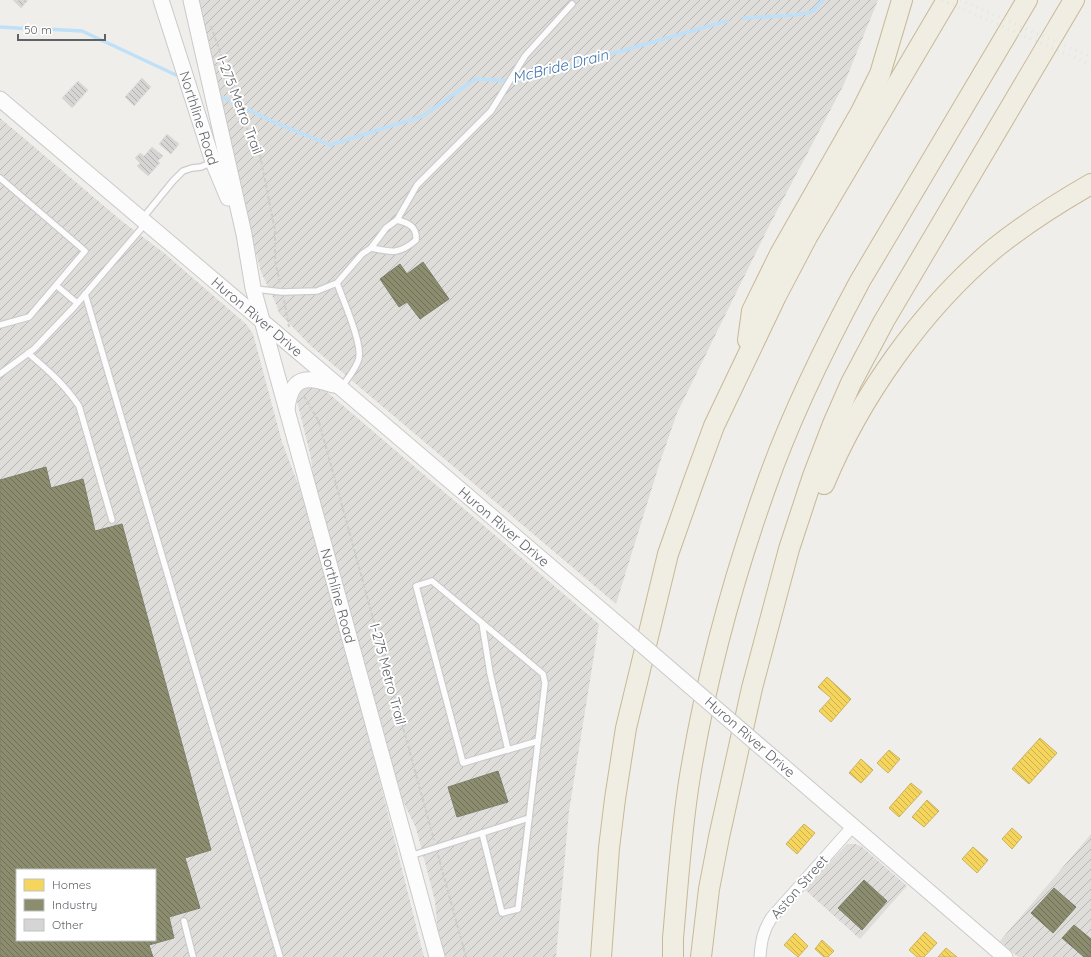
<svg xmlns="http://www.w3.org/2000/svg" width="1091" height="957" viewBox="0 0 1091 957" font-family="Quicksand,sans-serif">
<defs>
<pattern id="industrial-furrows" width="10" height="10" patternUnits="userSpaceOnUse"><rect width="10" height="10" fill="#dfddda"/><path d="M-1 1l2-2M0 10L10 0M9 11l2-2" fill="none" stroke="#b8b7b5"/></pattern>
<pattern id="homes-back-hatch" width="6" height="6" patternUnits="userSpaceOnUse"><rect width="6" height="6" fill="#f6d55c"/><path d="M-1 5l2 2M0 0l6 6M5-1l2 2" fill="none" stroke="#cab050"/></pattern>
<pattern id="industry-back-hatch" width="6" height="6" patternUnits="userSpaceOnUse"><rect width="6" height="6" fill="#8c8c6e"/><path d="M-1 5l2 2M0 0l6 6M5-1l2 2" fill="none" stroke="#70705a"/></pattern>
<pattern id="building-back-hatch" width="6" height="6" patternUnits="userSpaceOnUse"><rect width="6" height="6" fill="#d6d5d3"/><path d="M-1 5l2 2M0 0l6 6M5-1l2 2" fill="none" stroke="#b1b0af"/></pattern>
</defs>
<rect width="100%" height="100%" fill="#efeeea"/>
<g fill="url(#industrial-furrows)" fill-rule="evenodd">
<path d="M 189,0 L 878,0 L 844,84 L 770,224 L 677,413 L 660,462 L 616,604 L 311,346 L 279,313 L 276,304 L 261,272 Z"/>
<path d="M 0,118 L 123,222 L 164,253 L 246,324 L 253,334 L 282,442 L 301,492 L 360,703 L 424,957 L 0,957 ZM 17,870 L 155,870 L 155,940 L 17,940 Z"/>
<path d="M 306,387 L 320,387 L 327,392 L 599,624 L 569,811 L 556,957 L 444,957 L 438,935 L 435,901 L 416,828 L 401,797 L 314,483 L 311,458 L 297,401 L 297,394 L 299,391 Z"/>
<path d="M 1091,834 L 1091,957 L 1018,957 L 1000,941 Z"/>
<path d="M 847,844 L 855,844 L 861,846 L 907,886 L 860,939 L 804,889 Z"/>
</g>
<g fill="url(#homes-back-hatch)" stroke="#c9b360">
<path d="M 827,677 L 851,699 L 831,722 L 819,711 L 831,698 L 818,687 Z"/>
<path d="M 1040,738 L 1057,753 L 1029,784 L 1012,769 Z"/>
<path d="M 889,750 L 900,759 L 888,773 L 877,763 Z"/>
<path d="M 861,759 L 873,770 L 861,783 L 849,773 Z"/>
<path d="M 911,783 L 922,792 L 899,817 L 889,808 Z"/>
<path d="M 927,800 L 939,811 L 924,827 L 912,817 Z"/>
<path d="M 804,824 L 815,833 L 797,854 L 786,844 Z"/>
<path d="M 1012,828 L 1022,837 L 1012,849 L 1002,839 Z"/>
<path d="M 973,847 L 988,860 L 977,873 L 962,859 Z"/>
<path d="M 925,932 L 937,943 L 924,957 L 917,957 L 909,950 Z"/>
<path d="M 795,933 L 808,946 L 798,957 L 784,945 Z"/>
<path d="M 822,940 L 834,951 L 828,957 L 824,957 L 815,949 Z"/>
<path d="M 946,948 L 957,957 L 938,957 Z"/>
</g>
<g fill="url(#industry-back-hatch)" stroke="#7e806c" fill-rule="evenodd">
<path d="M 423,262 L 449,299 L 420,319 L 407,302 L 399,307 L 380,279 L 400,264 L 407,274 Z"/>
<path d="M 46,467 L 51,488 L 83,479 L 95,531 L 122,524 L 211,850 L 185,858 L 200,908 L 169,917 L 174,938 L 149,945 L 153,957 L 0,957 L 0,480 ZM 17,870 L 155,870 L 155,940 L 17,940 Z"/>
<path d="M 498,771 L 508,802 L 457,817 L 448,787 Z"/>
<path d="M 864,880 L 887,901 L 862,930 L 838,908 Z"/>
<path d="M 1054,888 L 1076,907 L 1053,933 L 1031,913 Z"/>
<path d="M 1074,925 L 1091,939 L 1091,957 L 1084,957 L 1062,938 Z"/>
</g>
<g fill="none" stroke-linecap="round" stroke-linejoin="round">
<g stroke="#bfe0f9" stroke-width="3.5">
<path d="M 744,18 L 795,15 L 812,12 L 823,0"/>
<path d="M 0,27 L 33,29"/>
<path d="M 45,29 L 82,31 L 176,75"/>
<path d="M 217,95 L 236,103"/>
<path d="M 245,108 L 276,123 L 330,145 L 423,116 L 475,79 L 515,81 L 727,21"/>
</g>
</g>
<g fill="url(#building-back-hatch)" stroke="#deddd9">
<path d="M 13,0 L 28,0 L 21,8 Z"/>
<path d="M 142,78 L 151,87 L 134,106 L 125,97 Z"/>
<path d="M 78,81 L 88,90 L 72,108 L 62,98 Z"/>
<path d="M 167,134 L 179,144 L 171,154 L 159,144 Z"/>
<path d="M 152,147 L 163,156 L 158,161 L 160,163 L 148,176 L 137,166 L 140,163 L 135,158 L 140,153 L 144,156 Z"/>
</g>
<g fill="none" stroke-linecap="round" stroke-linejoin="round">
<g stroke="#cbcccc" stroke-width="8">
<g id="lane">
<path d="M 0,178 L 85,251 L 29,317 L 0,325"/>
<path d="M 142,219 L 173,181 L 183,171 L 192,168 L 201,167 L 213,162"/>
<path d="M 397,220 L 417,185 L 491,111 L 525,56 L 572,4"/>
<path d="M 337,283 C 343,300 362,342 359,358 C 357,368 347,379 341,388"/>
<path d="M 57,286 L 77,303"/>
<path d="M 255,289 L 282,292 L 317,291 L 337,283 L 362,254 L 371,248 C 391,252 399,255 416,240 C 417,227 409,223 397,220 L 386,228 L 371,248"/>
<path d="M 85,294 L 280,957"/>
<path d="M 28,353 C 49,371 64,384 79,406 L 112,520"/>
<path d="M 0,374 L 34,349 L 75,306 L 146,223"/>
<path d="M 482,623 L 490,673 L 508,750"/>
<path d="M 482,833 L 502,913 L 518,909 L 529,818"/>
<path d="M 410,856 L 529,818 L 545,683 L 543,674 L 432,581 L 416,586 L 463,763 L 538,741"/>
<path d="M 184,921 L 193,957"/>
</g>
</g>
<g stroke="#cbcccc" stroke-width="13">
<path id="street" d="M 760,957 C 761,942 763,930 772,917 L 853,826"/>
</g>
<g stroke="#cacacb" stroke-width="17">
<g id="secondary">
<path id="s1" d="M 161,0 L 213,162 L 228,198"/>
<path id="s2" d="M 191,0 L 244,234 L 253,288 L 301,461 L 437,957"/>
<path id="s3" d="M 0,99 L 341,388 L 626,631"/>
<path d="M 287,409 C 291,377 305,375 333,385"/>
<path d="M 784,767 L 1005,957"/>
</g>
</g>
<g stroke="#c8b996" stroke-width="22">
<g id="highway">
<path d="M 748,340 L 752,311 L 780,254 L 861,112 L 880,74 L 902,0"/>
<path d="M 824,484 C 860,397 922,309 995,248 C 1025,224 1058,203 1091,184"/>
<path d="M 601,957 L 609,848 L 615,799 L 626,728 L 668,554 L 692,486 L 714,426 L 776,296 L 807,237 L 947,0"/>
<path d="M 673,957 L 673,938 C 678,884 681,830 690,776 C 706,679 732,582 765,489 C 790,417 824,348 860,281 L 1027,0"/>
<path d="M 701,957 L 709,889 L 719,837 L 752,688 L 789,549 L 813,476 L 833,424 L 851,383 L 884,321 L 1074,0"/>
</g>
</g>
<g stroke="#cacfcc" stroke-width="2" stroke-dasharray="4 2" stroke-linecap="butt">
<path d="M 211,26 L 246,127 L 259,150 L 275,230 L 275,260 L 280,284"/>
<path d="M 284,300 L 289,327"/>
<path d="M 304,396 L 319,422 L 434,840"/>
<path d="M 438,855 L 466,957"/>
</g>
<use href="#lane" stroke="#fdfcfc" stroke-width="5.5"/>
<use href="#street" stroke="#fdfcfc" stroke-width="11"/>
<use href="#secondary" stroke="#fdfcfc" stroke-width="15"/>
<use href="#highway" stroke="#f0ede3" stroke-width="20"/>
<g stroke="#e4e4e4" stroke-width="3" stroke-dasharray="1 5" stroke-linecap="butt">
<path d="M 942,0 L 1091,65"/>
<path d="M 960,0 L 1091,57"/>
</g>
<g stroke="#cacacb" stroke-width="17" stroke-linecap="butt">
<path id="secondary-bridge" d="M 626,631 L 784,767"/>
</g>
<use href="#secondary-bridge" stroke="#fdfcfc" stroke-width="15"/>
</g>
<g text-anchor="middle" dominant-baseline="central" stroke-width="4" stroke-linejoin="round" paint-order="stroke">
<g font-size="14" fill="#5f6368" stroke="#fff">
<text transform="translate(240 105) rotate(69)">I-275 Metro Trail</text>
<text stroke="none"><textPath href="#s1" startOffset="124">Northline Road</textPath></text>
<text stroke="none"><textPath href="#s3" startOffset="337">Huron River Drive</textPath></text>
<text stroke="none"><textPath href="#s3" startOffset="661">Huron River Drive</textPath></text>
<text stroke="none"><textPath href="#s2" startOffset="614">Northline Road</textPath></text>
<text transform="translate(388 674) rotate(75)">I-275 Metro Trail</text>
<text transform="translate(750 737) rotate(41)">Huron River Drive</text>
<text transform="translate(799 887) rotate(-49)">Aston Street</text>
</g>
<g font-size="15" font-style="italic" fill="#4174aa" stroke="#fff">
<text transform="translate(560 66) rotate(-14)">McBride Drain</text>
</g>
</g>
<rect x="16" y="869" width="140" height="72" fill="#ffffff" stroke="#bfc1c3"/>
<rect x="24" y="879" width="20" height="12" fill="#f6d55c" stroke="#bfc1c3"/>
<text x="52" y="889" font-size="12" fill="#5f6368">Homes</text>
<rect x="24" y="899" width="20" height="12" fill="#8c8c6e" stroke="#bfc1c3"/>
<text x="52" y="909" font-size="12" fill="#5f6368">Industry</text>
<rect x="24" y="919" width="20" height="12" fill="#d6d5d3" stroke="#bfc1c3"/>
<text x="52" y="929" font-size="12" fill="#5f6368">Other</text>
<path d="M18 34v6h87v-6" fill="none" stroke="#5f6368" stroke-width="2"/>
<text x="24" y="34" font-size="12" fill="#5f6368" stroke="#ffffff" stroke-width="3" paint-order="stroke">50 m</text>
</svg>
